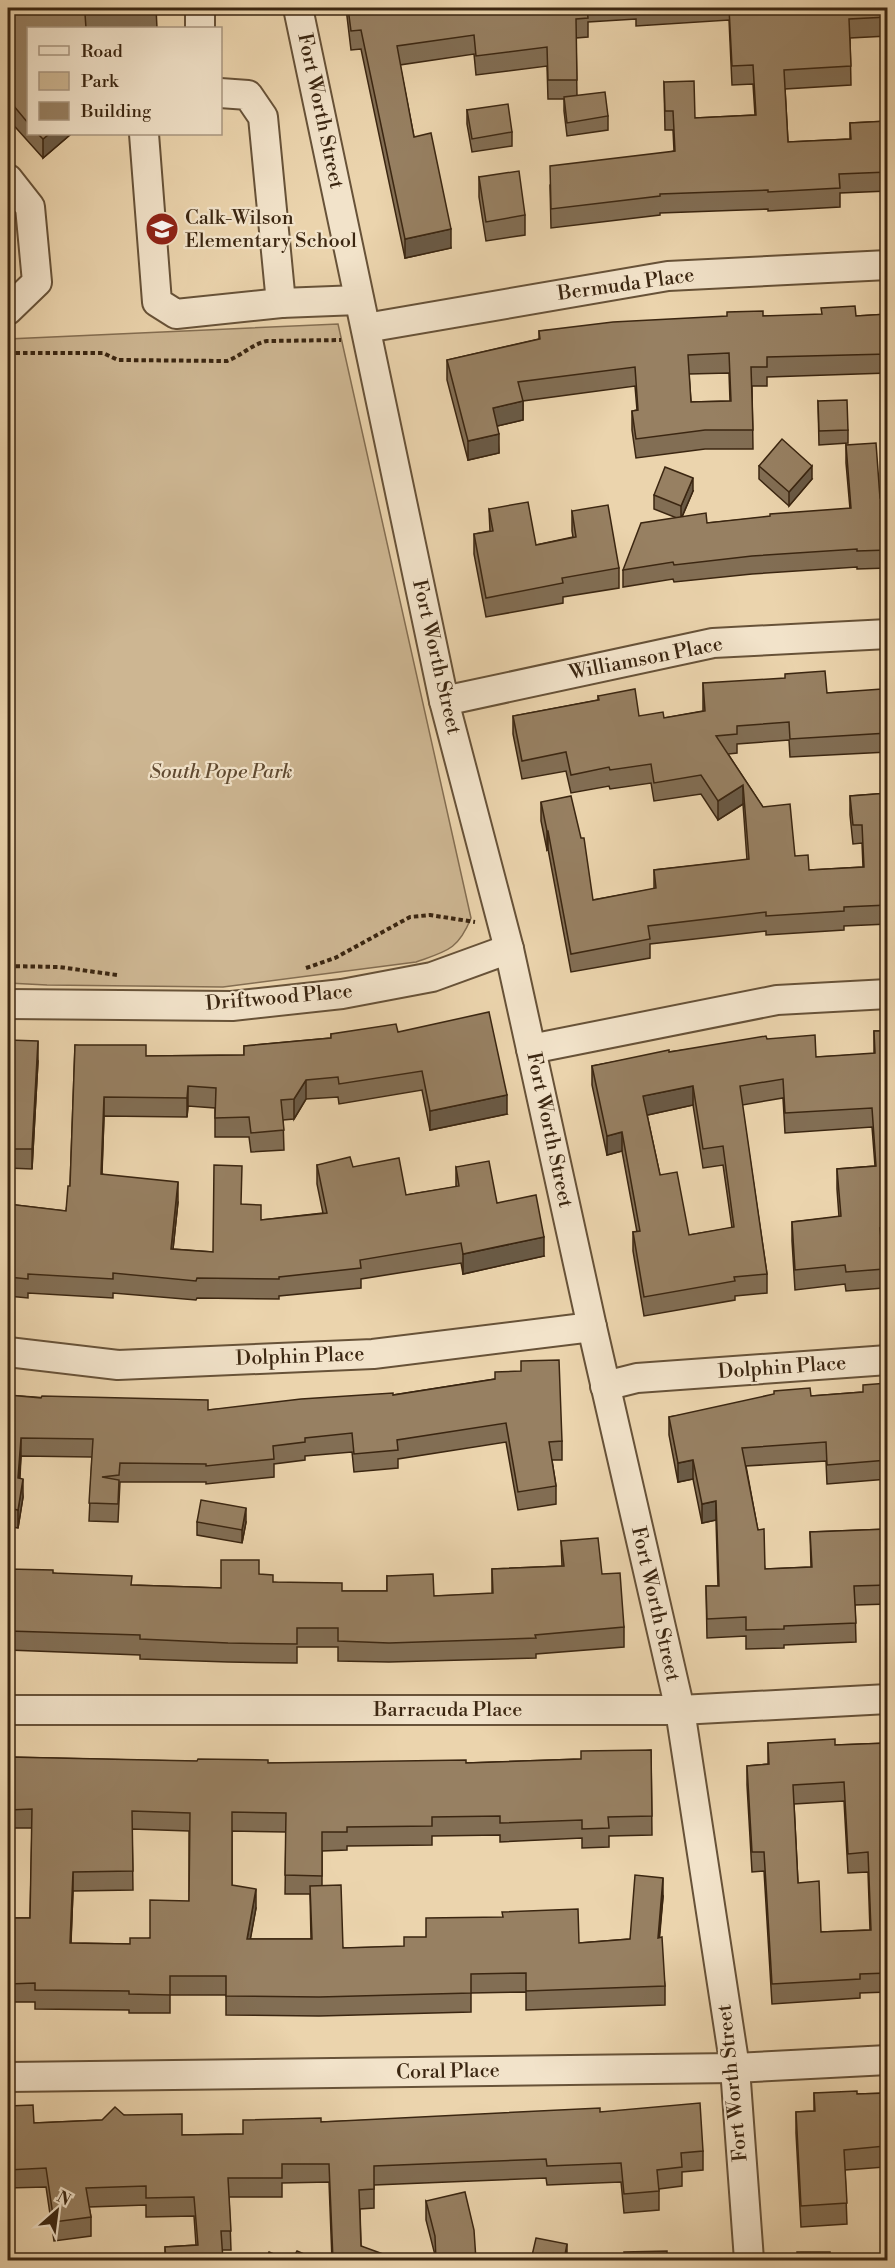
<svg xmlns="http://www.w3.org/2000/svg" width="895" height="2268" viewBox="0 0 895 2268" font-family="'Libre Bodoni',serif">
<rect width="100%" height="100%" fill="#ebd4ad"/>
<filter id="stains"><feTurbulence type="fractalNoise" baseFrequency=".00333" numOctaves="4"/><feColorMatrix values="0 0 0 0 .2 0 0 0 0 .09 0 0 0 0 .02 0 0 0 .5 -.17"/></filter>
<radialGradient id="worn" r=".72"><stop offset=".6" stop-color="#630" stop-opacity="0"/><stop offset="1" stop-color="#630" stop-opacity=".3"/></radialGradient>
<path fill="#cdb692" stroke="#846e52" stroke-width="1.5" d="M 338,324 L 471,918 C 458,950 447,951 416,962 L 223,987 L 47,985 L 8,983 L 8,339 Z"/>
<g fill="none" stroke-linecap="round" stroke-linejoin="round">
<g stroke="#675238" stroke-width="32">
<g id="minor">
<path d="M 200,8 L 200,28"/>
<path d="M 298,8 L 444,701 L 509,949 L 592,1327 L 680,1710 L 735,2068 L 749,2260"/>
<path d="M 220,93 L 248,95 L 263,117 L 281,303"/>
<path d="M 144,134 L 157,302 L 176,314 L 281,303 L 359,300"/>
<path d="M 8,179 L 30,207 L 37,282 L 8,310"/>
<path d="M 366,328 L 668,276 L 888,265"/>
<path d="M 444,701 L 713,643 L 888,634"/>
<path d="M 8,1004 L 232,1006 L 342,994 L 432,977 L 509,949"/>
<path d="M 531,1049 L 777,1000 L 888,994"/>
<path d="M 8,1352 L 118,1365 L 373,1354 L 592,1327"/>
<path d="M 605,1386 L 637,1378 L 888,1360"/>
<path d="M 8,1710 L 680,1710 L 888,1699"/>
<path d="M 8,2077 L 735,2068 L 888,2060"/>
</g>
</g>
<g stroke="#3b2611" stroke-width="4" stroke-dasharray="4.5 3" stroke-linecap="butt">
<path d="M 8,353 L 103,353 L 118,360 L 227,361 C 241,356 252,344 267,341 L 341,340"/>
<path d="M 8,966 L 59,967 L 117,975"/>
<path d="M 306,968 L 335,958 L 410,917 L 430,915 L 475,922"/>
</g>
<use href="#minor" stroke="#f2e3ca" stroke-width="28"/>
</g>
<g fill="#826e54" stroke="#3b2611" stroke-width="1.5" fill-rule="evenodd">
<path d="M 8,8 L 156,8 L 157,28 L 28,28 L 28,134 L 71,134 L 43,158 L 8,119 Z"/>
<path d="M 346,8 L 888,8 L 888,36 L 850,38 L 851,85 L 785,89 L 788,142 L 850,139 L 850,123 L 888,121 L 888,191 L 840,193 L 840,207 L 768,211 L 768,209 L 660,213 L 660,215 L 551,228 L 550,185 L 674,151 L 673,130 L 665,130 L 664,82 L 695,118 L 755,115 L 753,84 L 732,85 L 729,20 L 636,26 L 636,19 L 588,22 L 588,37 L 576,38 L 577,96 L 608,116 L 608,130 L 567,136 L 564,111 L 564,99 L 548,99 L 547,66 L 476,75 L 474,54 L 400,65 L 414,137 L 451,248 L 405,258 L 361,49 L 351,50 Z"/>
<path d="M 467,110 L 512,132 L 512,146 L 472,152 L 467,124 Z"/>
<path d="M 479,177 L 525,215 L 525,235 L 486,241 L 479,197 Z"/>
<path d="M 888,314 L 888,373 L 767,377 L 767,386 L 752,386 L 753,449 L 705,449 L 636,458 L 632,430 L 632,411 L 637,410 L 635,386 L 523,401 L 523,420 L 497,426 L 499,453 L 468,460 L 447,380 L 447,360 L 539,339 L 539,331 L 763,316 L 856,316 ZM 729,373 L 730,401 L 691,402 L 689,374 Z"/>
<path d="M 818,401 L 848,430 L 848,443 L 819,445 Z"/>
<path d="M 846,445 L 880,498 L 888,498 L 888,568 L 857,569 L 857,567 L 752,574 L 674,582 L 673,579 L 623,587 L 623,570 L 677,518 L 654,509 L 654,495 L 693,491 L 682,517 L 707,523 L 850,509 L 846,463 Z"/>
<path d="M 759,466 L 812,479 L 789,506 L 759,479 Z"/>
<path d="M 489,509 L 536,545 L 573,537 L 572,531 L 572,511 L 619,568 L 619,588 L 563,597 L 563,603 L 486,617 L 474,554 L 474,534 L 490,531 Z"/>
<path d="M 882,681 L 888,681 L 888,752 L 790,757 L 789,740 L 737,744 L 737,753 L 728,754 L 795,856 L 809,870 L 863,867 L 862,843 L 853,844 L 850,815 L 850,796 L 888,793 L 888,924 L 844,926 L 844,930 L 766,935 L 766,931 L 650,944 L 650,958 L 571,972 L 548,849 L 547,850 L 541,821 L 541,802 L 593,900 L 654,889 L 654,870 L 747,860 L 743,804 L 718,820 L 701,794 L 654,801 L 651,783 L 610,789 L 609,786 L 571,793 L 566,771 L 522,779 L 513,734 L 513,716 L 598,700 L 598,696 L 639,716 L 664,718 L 703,711 L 703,683 L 827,693 L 882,690 Z"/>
<path d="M 874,1031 L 888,1031 L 888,1246 L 882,1247 L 884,1269 L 884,1288 L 846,1291 L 845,1284 L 795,1290 L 792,1241 L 792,1222 L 839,1217 L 837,1189 L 837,1169 L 875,1166 L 872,1127 L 785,1133 L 783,1098 L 742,1105 L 767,1274 L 767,1293 L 735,1296 L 735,1300 L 644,1316 L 633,1251 L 633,1232 L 637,1232 L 622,1151 L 607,1155 L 592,1085 L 592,1066 L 669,1052 L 767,1039 L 816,1057 L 874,1054 ZM 693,1105 L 703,1168 L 723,1165 L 732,1228 L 689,1235 L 660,1175 L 647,1115 Z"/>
<path d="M 398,1032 L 507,1114 L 430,1130 L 422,1090 L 339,1104 L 338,1097 L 306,1099 L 294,1119 L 283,1120 L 284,1150 L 251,1152 L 249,1137 L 215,1137 L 215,1108 L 188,1106 L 187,1117 L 104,1116 L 102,1174 L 178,1202 L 173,1249 L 213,1252 L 241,1204 L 261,1220 L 323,1213 L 317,1184 L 317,1165 L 353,1167 L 406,1195 L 456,1187 L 456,1167 L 497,1203 L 544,1256 L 463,1274 L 461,1263 L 361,1279 L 361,1288 L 279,1296 L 279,1299 L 197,1298 L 196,1300 L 113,1293 L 113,1298 L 28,1293 L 28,1298 L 8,1296 L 8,1204 L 66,1211 L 70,1186 L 75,1045 L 146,1056 L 244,1055 L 244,1046 L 331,1038 L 331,1034 Z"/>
<path d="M 8,1040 L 38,1061 L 32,1169 L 8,1168 Z"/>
<path d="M 495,1379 L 562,1441 L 562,1460 L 552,1460 L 556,1486 L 556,1504 L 518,1510 L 506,1442 L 398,1459 L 398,1468 L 354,1472 L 352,1452 L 305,1456 L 305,1460 L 274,1464 L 274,1477 L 206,1484 L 206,1482 L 120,1482 L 118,1522 L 89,1521 L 92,1457 L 21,1456 L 20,1478 L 23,1497 L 18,1528 L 8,1526 L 8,1395 L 208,1410 L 393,1395 Z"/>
<path d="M 888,1383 L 888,1479 L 827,1484 L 826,1461 L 746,1466 L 765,1569 L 811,1567 L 810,1532 L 888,1529 L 888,1604 L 855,1605 L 856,1642 L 784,1645 L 784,1648 L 746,1649 L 746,1636 L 707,1638 L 706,1586 L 718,1586 L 716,1520 L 702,1523 L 693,1479 L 678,1482 L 669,1435 L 669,1417 L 811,1396 L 863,1392 Z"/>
<path d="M 197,1522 L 246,1522 L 242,1543 L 197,1535 Z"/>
<path d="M 561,1541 L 602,1574 L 624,1627 L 624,1647 L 536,1654 L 536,1658 L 389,1662 L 338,1661 L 338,1647 L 297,1647 L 297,1663 L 228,1662 L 140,1659 L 140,1655 L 8,1650 L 8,1569 L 53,1573 L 132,1585 L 221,1588 L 259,1574 L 273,1582 L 342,1591 L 387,1591 L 387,1576 L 434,1596 L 492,1594 L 492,1569 L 562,1566 Z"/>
<path d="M 768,1743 L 835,1745 L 888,1743 L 888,1992 L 860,1993 L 860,1998 L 772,2004 L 764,1871 L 752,1872 L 747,1785 L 747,1766 L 768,1764 ZM 844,1801 L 848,1873 L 868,1872 L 870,1930 L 821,1932 L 798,1883 L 794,1804 Z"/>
<path d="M 651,1750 L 652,1835 L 609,1836 L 609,1847 L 582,1848 L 582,1838 L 500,1842 L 500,1835 L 432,1836 L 432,1845 L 347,1846 L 347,1850 L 322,1851 L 322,1886 L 343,1948 L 579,1943 L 630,1939 L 663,1897 L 659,1938 L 665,1986 L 665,2005 L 526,2010 L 526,1992 L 471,1993 L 471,2012 L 319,2016 L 226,2015 L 226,1995 L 170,1995 L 170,2013 L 129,2013 L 129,2010 L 35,2009 L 35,2002 L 8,2002 L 8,1918 L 30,1918 L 32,1828 L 8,1828 L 8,1757 L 268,1763 L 466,1763 L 581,1759 ZM 132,1829 L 189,1831 L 189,1901 L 150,1938 L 130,1944 L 71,1943 L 73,1891 L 133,1890 ZM 232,1831 L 286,1832 L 285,1894 L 310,1894 L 311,1939 L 250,1939 L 256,1908 L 232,1885 Z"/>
<path d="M 814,2093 L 857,2094 L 888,2093 L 888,2260 L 886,2260 L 884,2238 L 884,2218 L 887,2217 L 885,2167 L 845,2170 L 847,2224 L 801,2227 L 796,2133 L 796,2112 L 814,2111 Z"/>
<path d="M 8,2106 L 34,2123 L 102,2120 L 124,2115 L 182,2135 L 243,2134 L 321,2122 L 600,2112 L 703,2151 L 703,2170 L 682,2172 L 682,2186 L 659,2189 L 659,2210 L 624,2213 L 621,2182 L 547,2185 L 546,2178 L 374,2185 L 374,2208 L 360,2209 L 361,2246 L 383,2260 L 332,2260 L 329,2182 L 282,2183 L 282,2197 L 229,2197 L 231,2250 L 222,2250 L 223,2260 L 165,2260 L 165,2247 L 196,2245 L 194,2216 L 146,2217 L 146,2205 L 89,2207 L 91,2217 L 91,2236 L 54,2241 L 46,2187 L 8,2188 Z"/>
<path d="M 426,2201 L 476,2260 L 435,2260 L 435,2255 L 426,2220 Z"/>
</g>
<g fill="#6a5a45" stroke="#3b2611" stroke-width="1.5">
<path d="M 49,134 L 71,134 L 43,158 L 43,139 Z"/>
<path d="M 451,229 L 451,248 L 405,258 L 405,239 Z"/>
<path d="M 523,401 L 523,420 L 493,427 L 493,408 Z"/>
<path d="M 499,434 L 499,453 L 468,460 L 468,441 Z"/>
<path d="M 812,466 L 812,479 L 789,506 L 789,492 Z"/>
<path d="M 693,478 L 693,491 L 681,519 L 681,506 Z"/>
<path d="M 743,785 L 743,804 L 718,820 L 718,801 Z"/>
<path d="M 547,831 L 548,831 L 548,849 L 547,850 Z"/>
<path d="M 38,1041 L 38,1061 L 32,1169 L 32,1149 Z"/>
<path d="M 306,1080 L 306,1099 L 294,1119 L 294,1099 Z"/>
<path d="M 188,1086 L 188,1106 L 187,1117 L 187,1098 Z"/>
<path d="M 693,1086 L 693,1105 L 643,1116 L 643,1096 Z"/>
<path d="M 507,1095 L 507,1114 L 430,1130 L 430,1111 Z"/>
<path d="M 104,1097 L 104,1116 L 101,1194 L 101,1174 Z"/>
<path d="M 622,1132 L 622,1151 L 607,1155 L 607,1136 Z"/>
<path d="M 178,1182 L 178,1202 L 171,1268 L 171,1249 Z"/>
<path d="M 544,1237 L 544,1256 L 463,1274 L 463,1254 Z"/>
<path d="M 21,1438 L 21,1456 L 18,1496 L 18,1478 Z"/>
<path d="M 693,1460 L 693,1479 L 678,1482 L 678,1463 Z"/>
<path d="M 23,1479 L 23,1497 L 18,1528 L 18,1510 Z"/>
<path d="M 716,1501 L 716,1520 L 702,1523 L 702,1504 Z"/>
<path d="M 246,1508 L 246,1522 L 242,1543 L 242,1530 Z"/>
<path d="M 73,1872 L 73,1891 L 70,1962 L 70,1943 Z"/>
<path d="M 663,1878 L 663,1897 L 658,1956 L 658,1938 Z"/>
<path d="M 256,1889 L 256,1908 L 247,1958 L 247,1939 Z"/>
<path d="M 567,2244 L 567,2260 L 564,2260 Z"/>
</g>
<g fill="#978062" stroke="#3b2611" stroke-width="1.5" fill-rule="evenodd">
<path d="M 8,8 L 156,8 L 157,9 L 85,14 L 86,28 L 28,28 L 28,123 L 8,99 Z"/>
<path d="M 348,8 L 587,8 L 588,18 L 576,19 L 577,80 L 548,80 L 547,47 L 476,56 L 474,35 L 397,46 L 414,137 L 431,133 L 451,229 L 405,239 L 361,30 L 351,31 Z"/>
<path d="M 729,8 L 888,8 L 888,17 L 849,19 L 851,66 L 784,70 L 788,142 L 851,139 L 850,123 L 888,121 L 888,172 L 839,174 L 840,188 L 768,192 L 768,190 L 660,194 L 660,196 L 551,209 L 550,166 L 675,151 L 673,111 L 665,111 L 664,82 L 694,81 L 695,118 L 756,115 L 753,65 L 732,66 Z"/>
<path d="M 605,92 L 608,116 L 567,123 L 564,97 Z"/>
<path d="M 508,104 L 512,132 L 472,139 L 467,110 Z"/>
<path d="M 38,134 L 49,134 L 43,139 Z"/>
<path d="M 519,171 L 525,215 L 486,222 L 479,177 Z"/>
<path d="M 855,306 L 856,316 L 888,314 L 888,354 L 767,357 L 767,367 L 751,367 L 753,430 L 705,430 L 636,439 L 632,411 L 638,410 L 635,367 L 518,382 L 523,401 L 493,408 L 499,434 L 468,441 L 447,360 L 540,339 L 539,331 L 613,322 L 727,316 L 727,312 L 763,311 L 763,316 L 822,314 L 821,308 ZM 729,353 L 731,401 L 691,402 L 688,355 Z"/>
<path d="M 847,400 L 848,430 L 819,431 L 818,401 Z"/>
<path d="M 782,439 L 812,466 L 789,492 L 759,466 Z"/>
<path d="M 876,443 L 880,498 L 888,498 L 888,550 L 857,551 L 857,549 L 752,556 L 674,565 L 673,562 L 623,570 L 641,523 L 706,513 L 707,523 L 770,516 L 770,514 L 851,508 L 846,445 Z"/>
<path d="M 665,467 L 693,478 L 681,506 L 654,495 Z"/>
<path d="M 528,502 L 536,545 L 576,537 L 572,511 L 608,505 L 619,568 L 562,578 L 563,583 L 486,598 L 474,534 L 493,531 L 489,509 Z"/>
<path d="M 825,671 L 827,693 L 882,689 L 882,681 L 888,681 L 888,733 L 790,739 L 789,722 L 737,726 L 737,734 L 716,736 L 763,807 L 790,804 L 795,856 L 808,855 L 809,870 L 864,867 L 862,825 L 853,825 L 850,796 L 888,793 L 888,905 L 844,907 L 844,911 L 766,916 L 766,912 L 648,926 L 650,939 L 571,954 L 548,831 L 547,831 L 541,802 L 571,796 L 581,838 L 584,838 L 593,900 L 656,888 L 654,870 L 749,859 L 743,785 L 718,801 L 701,775 L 654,783 L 651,764 L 610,770 L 609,767 L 571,775 L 566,752 L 522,761 L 513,716 L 599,700 L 598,696 L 635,689 L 639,716 L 663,712 L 664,718 L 705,711 L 703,683 L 785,678 L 785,674 Z"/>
<path d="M 489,1012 L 507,1095 L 430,1111 L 422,1071 L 339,1084 L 338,1077 L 306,1080 L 294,1099 L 281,1100 L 284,1130 L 251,1133 L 249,1117 L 215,1118 L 216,1088 L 188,1086 L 187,1098 L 104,1097 L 101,1174 L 178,1182 L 171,1249 L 213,1252 L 214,1165 L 242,1166 L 241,1204 L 261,1205 L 261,1220 L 327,1213 L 317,1165 L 350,1157 L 353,1167 L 399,1158 L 406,1195 L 459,1186 L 456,1167 L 489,1161 L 497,1203 L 536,1195 L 544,1237 L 463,1254 L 461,1243 L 360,1260 L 361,1268 L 279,1277 L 279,1279 L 197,1278 L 196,1281 L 113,1273 L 113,1279 L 28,1274 L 28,1279 L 8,1277 L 8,1204 L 66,1211 L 68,1186 L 70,1186 L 75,1045 L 146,1045 L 146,1056 L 244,1055 L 244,1046 L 331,1038 L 331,1034 L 396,1024 L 398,1032 Z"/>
<path d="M 874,1031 L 888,1031 L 888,1227 L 880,1228 L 884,1269 L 846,1272 L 845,1265 L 795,1270 L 792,1222 L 841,1216 L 837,1169 L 876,1166 L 872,1108 L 785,1113 L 783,1079 L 740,1086 L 767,1274 L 734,1277 L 735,1281 L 644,1297 L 633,1232 L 640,1231 L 622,1132 L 607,1136 L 592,1066 L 669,1050 L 669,1052 L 766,1036 L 767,1039 L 815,1035 L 816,1057 L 875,1053 ZM 693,1086 L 703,1149 L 723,1146 L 734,1227 L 689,1235 L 677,1172 L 660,1175 L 643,1096 Z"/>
<path d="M 8,1040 L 38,1041 L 32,1149 L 8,1149 Z"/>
<path d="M 559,1360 L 562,1441 L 549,1442 L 556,1486 L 518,1492 L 506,1423 L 397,1440 L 398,1450 L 354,1454 L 352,1433 L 305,1438 L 305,1442 L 273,1446 L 274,1459 L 206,1466 L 206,1464 L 120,1463 L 119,1475 L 102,1477 L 119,1480 L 118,1504 L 89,1503 L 93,1439 L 21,1438 L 18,1478 L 23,1479 L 18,1510 L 8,1508 L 8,1395 L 41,1398 L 42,1396 L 208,1400 L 208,1410 L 301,1399 L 393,1393 L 393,1395 L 495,1379 L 495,1372 L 521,1371 L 521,1361 Z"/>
<path d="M 888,1383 L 888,1460 L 827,1465 L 826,1442 L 742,1448 L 758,1530 L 764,1529 L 765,1569 L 812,1567 L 810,1532 L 888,1529 L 888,1585 L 854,1586 L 856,1623 L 784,1626 L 784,1629 L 746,1630 L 746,1617 L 707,1619 L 706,1586 L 719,1586 L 716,1501 L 702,1504 L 693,1460 L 678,1463 L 669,1417 L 774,1394 L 774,1391 L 810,1388 L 811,1396 L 863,1392 L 863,1385 Z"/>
<path d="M 201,1500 L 246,1508 L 242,1530 L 197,1522 Z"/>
<path d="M 598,1538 L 602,1574 L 620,1573 L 624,1627 L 535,1635 L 536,1638 L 389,1643 L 338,1641 L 338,1628 L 297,1628 L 297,1644 L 228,1643 L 140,1639 L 140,1635 L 8,1631 L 8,1569 L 53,1570 L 53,1573 L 132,1576 L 131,1585 L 221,1588 L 221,1560 L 259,1560 L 259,1574 L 273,1575 L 273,1582 L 342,1583 L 342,1591 L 387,1591 L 387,1576 L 433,1574 L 434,1596 L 493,1593 L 492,1569 L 564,1566 L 561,1541 Z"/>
<path d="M 835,1739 L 835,1745 L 888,1743 L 888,1973 L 860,1974 L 860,1979 L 772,1984 L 764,1852 L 752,1852 L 747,1766 L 769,1764 L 768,1743 ZM 844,1782 L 848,1854 L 868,1852 L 871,1930 L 821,1932 L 819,1881 L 798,1883 L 793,1785 Z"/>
<path d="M 651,1750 L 652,1816 L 608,1817 L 609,1828 L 582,1829 L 582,1820 L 500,1823 L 500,1816 L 432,1817 L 432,1826 L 347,1827 L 347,1832 L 322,1832 L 322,1876 L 285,1875 L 286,1813 L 232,1812 L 232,1885 L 256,1889 L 247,1939 L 312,1939 L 310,1886 L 341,1885 L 343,1948 L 404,1946 L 404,1937 L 426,1937 L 426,1918 L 503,1917 L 502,1912 L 578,1909 L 579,1943 L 630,1939 L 635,1875 L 663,1878 L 658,1938 L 662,1937 L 665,1986 L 526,1991 L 526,1973 L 471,1974 L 471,1993 L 319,1997 L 226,1996 L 226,1976 L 170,1976 L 170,1995 L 129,1994 L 129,1991 L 35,1990 L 35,1983 L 8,1984 L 8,1918 L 30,1918 L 32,1809 L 8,1810 L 8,1757 L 197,1761 L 198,1759 L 268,1760 L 268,1763 L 466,1760 L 466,1763 L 581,1759 L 581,1751 ZM 132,1811 L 190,1813 L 189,1901 L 150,1900 L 150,1938 L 130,1938 L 130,1944 L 70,1943 L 73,1872 L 133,1871 Z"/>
<path d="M 857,2091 L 857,2094 L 888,2093 L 888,2208 L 885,2146 L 844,2150 L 847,2203 L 801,2206 L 796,2112 L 815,2111 L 814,2093 Z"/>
<path d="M 700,2103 L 703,2151 L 681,2153 L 682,2167 L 657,2170 L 659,2191 L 624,2194 L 621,2163 L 547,2166 L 546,2159 L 374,2166 L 374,2189 L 359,2190 L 361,2246 L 383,2254 L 380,2260 L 333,2260 L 329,2164 L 282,2164 L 282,2178 L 228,2178 L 231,2231 L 221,2231 L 223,2260 L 166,2260 L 165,2247 L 198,2245 L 194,2197 L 146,2198 L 146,2186 L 86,2188 L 91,2217 L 54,2222 L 46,2168 L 8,2170 L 8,2106 L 33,2105 L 34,2123 L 102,2120 L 115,2107 L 124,2115 L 182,2114 L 182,2135 L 243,2134 L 243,2120 L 321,2118 L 321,2122 L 600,2108 L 600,2112 Z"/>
<path d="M 465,2192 L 474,2230 L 476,2260 L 436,2260 L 435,2236 L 426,2201 Z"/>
<path d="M 888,2217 L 888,2247 L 887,2247 L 884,2218 Z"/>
<path d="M 536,2238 L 567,2244 L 564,2260 L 531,2260 Z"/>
<path d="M 297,2251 L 318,2260 L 292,2260 Z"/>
<path d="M 667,2251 L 667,2260 L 625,2260 L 624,2252 Z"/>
<path d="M 269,2252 L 288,2260 L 266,2260 Z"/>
<rect x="797" y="2252" width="33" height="8"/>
</g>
<defs>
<g id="school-disc" transform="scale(1.725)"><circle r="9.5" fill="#8f2418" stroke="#f2e3ca"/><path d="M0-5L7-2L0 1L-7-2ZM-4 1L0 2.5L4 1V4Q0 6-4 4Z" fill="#fff"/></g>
</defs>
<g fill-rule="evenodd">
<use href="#school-disc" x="162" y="229"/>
</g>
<g text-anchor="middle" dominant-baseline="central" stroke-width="4.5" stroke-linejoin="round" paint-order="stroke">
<g font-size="20" fill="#3b2611" stroke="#f2e3ca">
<text transform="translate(320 111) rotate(78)">Fort Worth Street</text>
<text transform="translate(626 285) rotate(-8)">Bermuda Place</text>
<text transform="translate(436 657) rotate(77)">Fort Worth Street</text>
<text transform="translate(646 659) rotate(-11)">Williamson Place</text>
<text transform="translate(279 998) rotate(-5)">Driftwood Place</text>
<text transform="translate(549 1130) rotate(78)">Fort Worth Street</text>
<text transform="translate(300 1357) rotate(-2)">Dolphin Place</text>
<text transform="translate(782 1368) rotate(-4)">Dolphin Place</text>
<text transform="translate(655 1604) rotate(77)">Fort Worth Street</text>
<text x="448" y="1710">Barracuda Place</text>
<text transform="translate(448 2072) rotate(-1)">Coral Place</text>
<text transform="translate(733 2083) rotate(-96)">Fort Worth Street</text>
</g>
<g font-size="20" fill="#3b2611" stroke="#f2e3ca" text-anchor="start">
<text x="185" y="218">Calk-Wilson<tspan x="185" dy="23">Elementary School</tspan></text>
</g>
<g font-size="20" font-style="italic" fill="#604a31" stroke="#f2e3ca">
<text x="221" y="772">South Pope Park</text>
</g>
</g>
<rect width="895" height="2268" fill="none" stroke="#ebd4ad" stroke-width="30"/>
<rect x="9" y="9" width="877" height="2250" fill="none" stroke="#3b2611" stroke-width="3"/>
<rect x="15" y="15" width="865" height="2238" fill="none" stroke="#3b2611" stroke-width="1.5"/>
<rect x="27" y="27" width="195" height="108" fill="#f2e3ca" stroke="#a99780" stroke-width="1.5"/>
<rect x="39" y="46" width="30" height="9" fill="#f2e3ca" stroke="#a99780" stroke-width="1.5"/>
<text x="81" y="57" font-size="18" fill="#3b2611">Road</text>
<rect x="39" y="72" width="30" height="18" fill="#cdb692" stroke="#a99780" stroke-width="1.5"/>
<text x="81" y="87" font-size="18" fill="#3b2611">Park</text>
<rect x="39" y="102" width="30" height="18" fill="#978062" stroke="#a99780" stroke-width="1.5"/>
<text x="81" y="117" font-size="18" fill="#3b2611">Building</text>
<g transform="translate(57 2211) rotate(28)" stroke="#f2e3ca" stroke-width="4.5" paint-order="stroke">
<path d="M0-4.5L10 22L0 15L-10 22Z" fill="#3b2611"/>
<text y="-9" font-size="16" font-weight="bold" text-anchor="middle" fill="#3b2611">N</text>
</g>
<rect width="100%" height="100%" filter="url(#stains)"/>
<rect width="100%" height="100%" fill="url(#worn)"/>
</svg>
